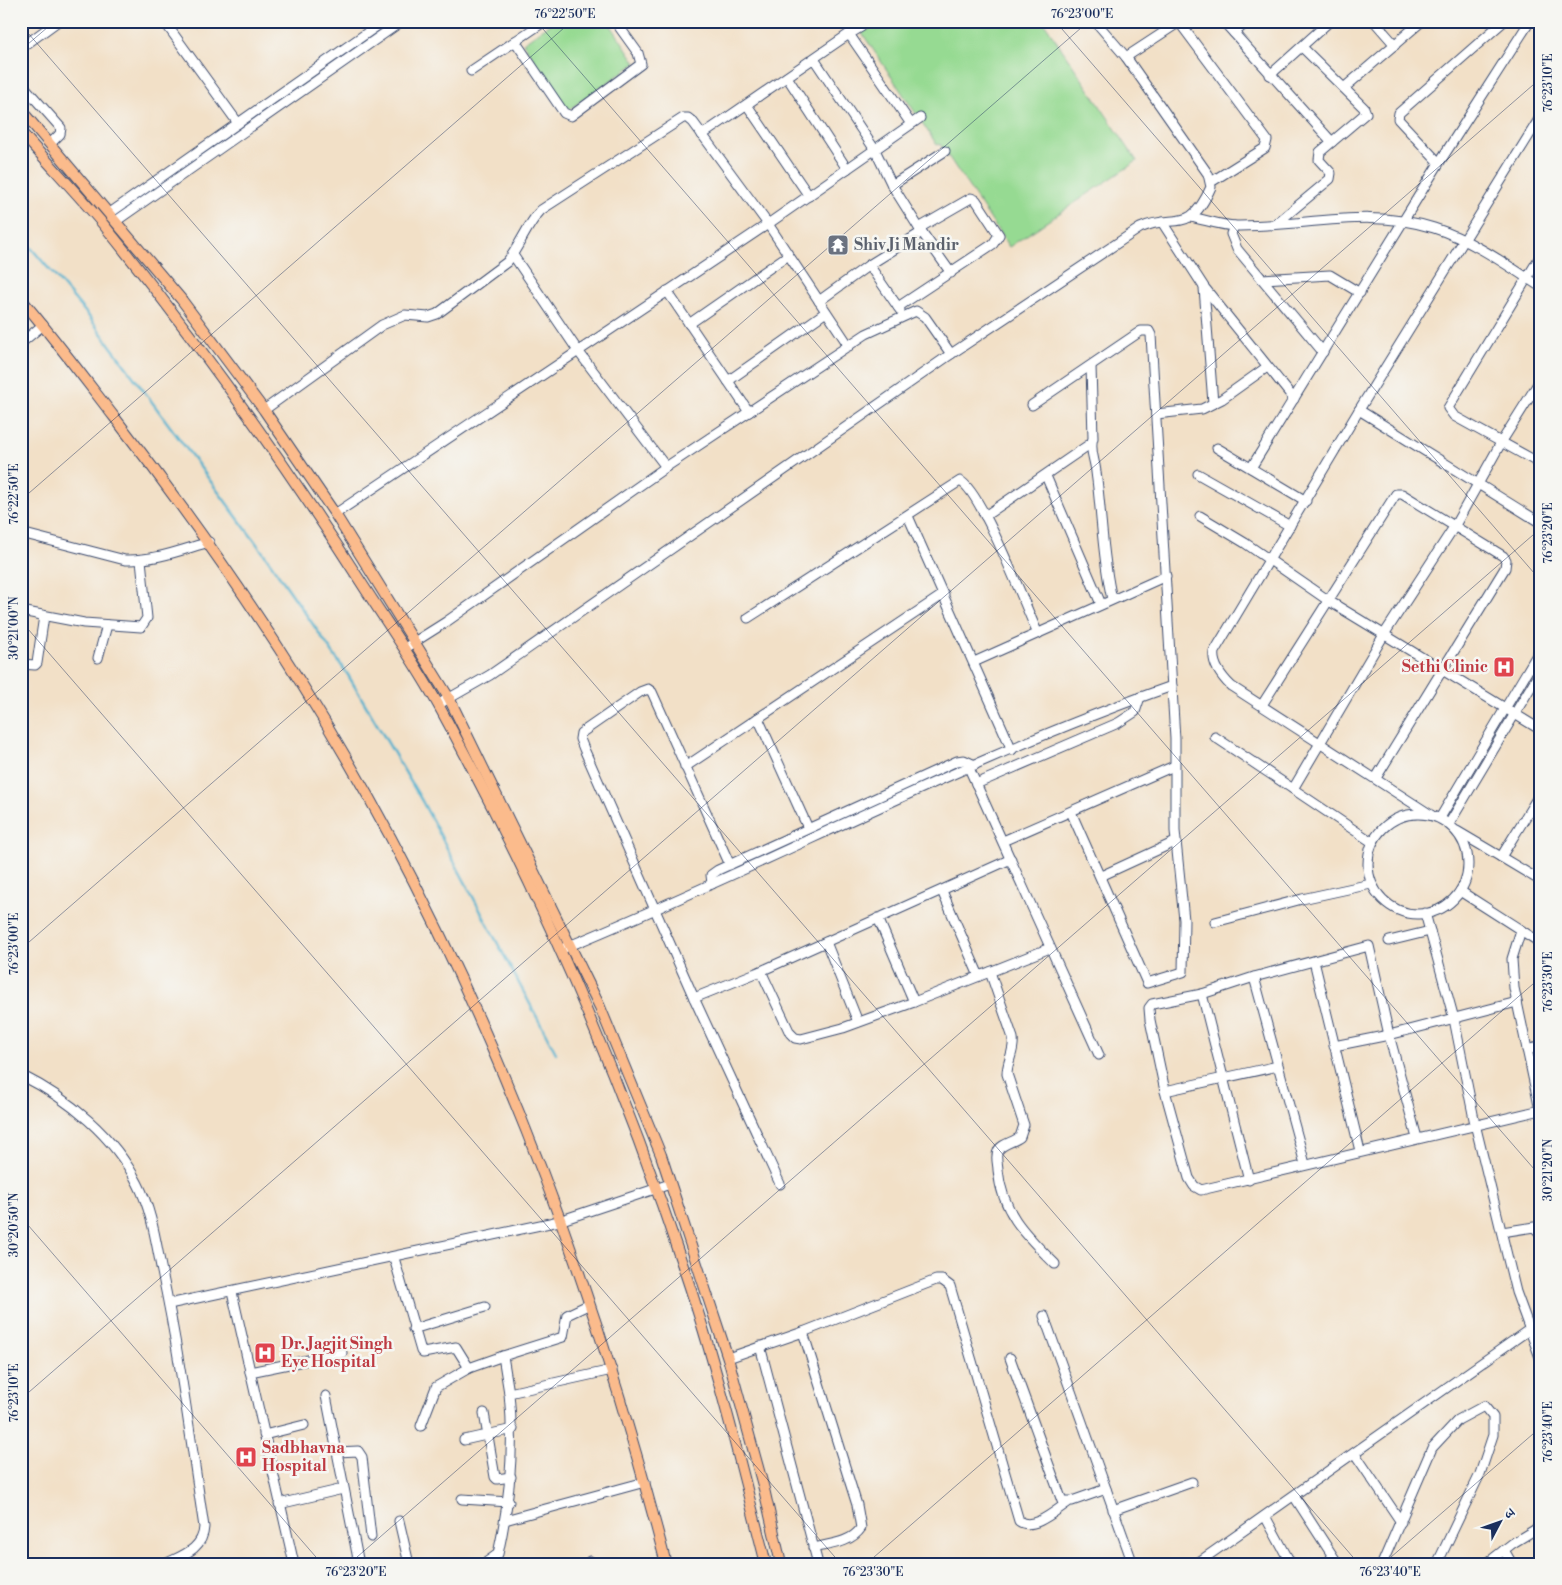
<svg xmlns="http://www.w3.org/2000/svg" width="1562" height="1585" viewBox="0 0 1562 1585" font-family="'Libre Bodoni','Noto Serif Devanagari',serif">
<rect width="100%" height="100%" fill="#f6f6f2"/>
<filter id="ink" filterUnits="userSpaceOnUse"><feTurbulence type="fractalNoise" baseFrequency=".02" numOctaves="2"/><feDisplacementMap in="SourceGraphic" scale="10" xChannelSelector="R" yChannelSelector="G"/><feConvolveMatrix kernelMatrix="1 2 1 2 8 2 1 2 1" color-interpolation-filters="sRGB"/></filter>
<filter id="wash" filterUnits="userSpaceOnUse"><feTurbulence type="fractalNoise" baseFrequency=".0096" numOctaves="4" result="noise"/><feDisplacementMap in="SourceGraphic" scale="20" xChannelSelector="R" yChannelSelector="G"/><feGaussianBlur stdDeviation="1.12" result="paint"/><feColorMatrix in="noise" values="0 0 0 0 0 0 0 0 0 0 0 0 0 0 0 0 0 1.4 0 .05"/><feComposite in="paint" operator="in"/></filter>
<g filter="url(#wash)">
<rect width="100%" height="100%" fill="#f2e0c7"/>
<g fill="#96da92" stroke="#588478">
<path d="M 554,21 L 608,21 L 636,63 L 568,110 L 523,43 Z"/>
<path d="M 854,21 L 1043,21 L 1137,161 L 1009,247 L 940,144 L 937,145 Z"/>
</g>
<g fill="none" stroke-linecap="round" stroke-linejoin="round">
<path stroke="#50b0ce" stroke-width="2.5" d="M 21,236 L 87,314 L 265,555 L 348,675 L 422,801 L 556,1053"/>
</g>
</g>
<g filter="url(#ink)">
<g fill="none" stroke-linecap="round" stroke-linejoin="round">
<g stroke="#3b4a6e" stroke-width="11">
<g id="minor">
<path d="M 164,21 L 238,123"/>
<path d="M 715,21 L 715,22"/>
<path d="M 1223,21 L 1332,142"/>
<path d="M 1374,21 L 1395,45"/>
<path d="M 1179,22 L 1267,140 L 1265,148 L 1211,182"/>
<path d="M 1234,33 L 1248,21"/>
<path d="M 849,34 L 861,27"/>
<path d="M 515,41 L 564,113 L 571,116 L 641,64 L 638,53 L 615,21"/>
<path d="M 21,48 L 58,21"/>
<path d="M 1126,57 L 1181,21"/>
<path d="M 814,59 L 875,150 L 892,185 L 919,228 L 951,273"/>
<path d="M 471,71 L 545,21"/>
<path d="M 1270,75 L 1330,21"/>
<path d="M 787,77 L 847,169"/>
<path d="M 21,83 L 61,128 L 60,134 L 51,143"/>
<path d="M 1344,88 L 1422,21"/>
<path d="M 747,105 L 809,196"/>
<path d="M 702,135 L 849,34 L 911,124"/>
<path d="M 1439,163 L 1398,119 L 1399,113 L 1504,21"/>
<path d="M 892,185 L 945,151"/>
<path d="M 110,213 L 384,21"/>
<path d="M 1191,217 C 1206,220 1222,226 1236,226 C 1302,227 1370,207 1434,228 C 1472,240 1507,265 1541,287"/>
<path d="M 116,221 L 402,21"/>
<path d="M 1162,222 L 1204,287 L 1294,399"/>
<path d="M 1277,223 L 1330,179 L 1331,173 L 1319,160 L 1320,152 L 1366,113 L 1364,108 L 1302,47"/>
<path d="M 1234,226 L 1231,234 L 1237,249 L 1323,352"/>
<path d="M 513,255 L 578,351 L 666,467"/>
<path d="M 1541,255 L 1448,408 L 1454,416 L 1541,464"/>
<path d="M 869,265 L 900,310"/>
<path d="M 1262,279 L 1330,275 L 1360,293"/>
<path d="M 1204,288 L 1213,403"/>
<path d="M 667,291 L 749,412"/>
<path d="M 819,301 L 869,265 L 922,232"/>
<path d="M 898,307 L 993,244 L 999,235 L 976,200 L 971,198 L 919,228"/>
<path d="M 689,324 L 787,256"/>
<path d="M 21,343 L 43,325"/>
<path d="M 1091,366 L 1093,438 C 1089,449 1095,460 1096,472 C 1102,514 1102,557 1112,599"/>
<path d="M 728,381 L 826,312"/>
<path d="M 1032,405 L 1141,331 L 1149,331 L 1151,335 L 1175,739 L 1175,831 L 1184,920 L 1183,972 L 1147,983 L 1071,812"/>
<path d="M 264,410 L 382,325 L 405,315 L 428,317 L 437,314 L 507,262 C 520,246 526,226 541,210 L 683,118 L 688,118 L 693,122 L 768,224 L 849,346"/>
<path d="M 1359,410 L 1541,523"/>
<path d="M 1156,414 L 1202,409 L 1222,399 L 1267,367"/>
<path d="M 1217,448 L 1306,501"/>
<path d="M 1251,468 L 1439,163 L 1530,21"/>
<path d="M 1198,474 L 1290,526"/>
<path d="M 1046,476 L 1101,604"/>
<path d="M 335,514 L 768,224 L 920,118"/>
<path d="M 908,516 L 1012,750"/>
<path d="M 985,516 L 1090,444"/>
<path d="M 1200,516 L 1245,543 L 1329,601 L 1541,730"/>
<path d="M 21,533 L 125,560 C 154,561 181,550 209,542"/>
<path d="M 21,611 L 84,623 L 141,627 L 147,618 L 141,560"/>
<path d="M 748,618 L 960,481 C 981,490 1026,608 1038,634"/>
<path d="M 408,646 L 446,622 L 666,467 L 866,334 L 916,311 L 925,317 L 951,354"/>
<path d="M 98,658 L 107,625"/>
<path d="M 974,662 L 1166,576"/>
<path d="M 21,664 L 35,665 L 37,663 L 44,616"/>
<path d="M 439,704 L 490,675 L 951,354 L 1140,228 C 1175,212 1189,237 1211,187 L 1208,174 L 1126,57 L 1095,21"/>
<path d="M 1262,705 L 1396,494 L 1402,494 L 1503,556 L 1506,560 L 1505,568 L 1376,778"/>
<path d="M 758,718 L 808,828"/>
<path d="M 1215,737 L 1293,789"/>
<path d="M 685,767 L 944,594"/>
<path d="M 969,768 L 1099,1055"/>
<path d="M 976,784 L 1118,723 L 1135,712 L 1140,697"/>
<circle cx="1418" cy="864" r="50"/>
<path d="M 1431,815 L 1231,686 C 1222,677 1212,665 1214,652 L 1359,410 L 1541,116"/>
<path d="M 1440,818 L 1541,648"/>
<path d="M 1449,824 L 1541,670"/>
<path d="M 1457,831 L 1501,857 L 1541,792"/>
<path d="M 1003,841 L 1174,766"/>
<path d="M 1372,842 L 1293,789 L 1385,633 L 1454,527 L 1502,441 L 1541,379"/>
<path d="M 1501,857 L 1541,881"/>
<path d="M 730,865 L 652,692 L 648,689 L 640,692 L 581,733 L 580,739 L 584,749 L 694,998 L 780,1184"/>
<path d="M 1101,876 L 1175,842"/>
<path d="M 712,884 L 711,875 L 718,870 L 957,761 L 964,760 L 975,765"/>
<path d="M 942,891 L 979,976"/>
<path d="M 1460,891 L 1541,943"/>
<path d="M 1425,913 L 1454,1019 L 1475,1124 L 1516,1292 L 1541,1360"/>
<path d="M 878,918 L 914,1002"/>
<path d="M 1215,922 L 1302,899 L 1371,884"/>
<path d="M 1521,930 L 1512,959 L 1514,988 L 1540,1110"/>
<path d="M 1389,941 L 1430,931"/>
<path d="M 826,942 L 858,1022"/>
<path d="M 564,948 C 768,865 963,759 1172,686"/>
<path d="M 1314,961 L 1360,1151"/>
<path d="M 761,971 L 790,1033 L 795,1038 L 801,1039 L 843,1028 L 914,1002 L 1050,948"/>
<path d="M 990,972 L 1013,1038 C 1015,1051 1007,1061 1007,1074 L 1024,1125 L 1020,1137 C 1014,1142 1001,1144 998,1151 C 995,1156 998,1164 998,1170 C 1002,1213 1026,1235 1055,1264"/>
<path d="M 1254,977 L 1305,1164"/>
<path d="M 1202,994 L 1249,1180"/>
<path d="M 694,998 L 761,971 L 1011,859"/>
<path d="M 1334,1046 L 1389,1035 L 1517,1002"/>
<path d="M 1527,1050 L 1541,1046"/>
<path d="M 21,1075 C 69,1099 114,1136 138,1184 C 152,1211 156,1243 162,1272 C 180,1356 191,1442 204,1527 C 203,1549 183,1555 165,1564"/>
<path d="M 1165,1091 L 1278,1066"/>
<path d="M 1417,1138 L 1389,1035 L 1369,946 L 1254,977 L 1202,994 L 1152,1004 L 1149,1008 L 1150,1020 L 1165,1091 L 1189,1178 L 1194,1186 L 1201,1190 L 1541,1110"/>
<path d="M 1502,1232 L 1534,1227 L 1541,1234"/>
<path d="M 394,1258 L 421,1351 L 423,1353 L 456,1347 L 469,1368"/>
<path d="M 232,1292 L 294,1564"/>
<path d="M 169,1304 L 559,1221 L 670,1184"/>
<path d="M 1044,1316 L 1133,1564"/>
<path d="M 413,1329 L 485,1307"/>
<path d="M 803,1332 L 857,1505 L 861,1528 C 851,1543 830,1544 813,1548"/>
<path d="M 760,1346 L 818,1564"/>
<path d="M 728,1358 L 803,1332 L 936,1280 L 942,1280 L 950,1286 L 952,1293 L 1019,1521 C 1033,1531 1055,1511 1067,1503"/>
<path d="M 1010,1358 L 1062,1501 L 1072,1501 L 1106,1489"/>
<path d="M 250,1372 L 342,1353"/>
<path d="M 509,1393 L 503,1356 L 563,1337 L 567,1315 L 588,1305"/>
<path d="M 326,1396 L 359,1564"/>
<path d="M 484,1413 L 495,1477 L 497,1479 L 511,1477"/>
<path d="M 421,1426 L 436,1387 L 469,1368 L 503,1356"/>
<path d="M 264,1435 L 304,1425"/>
<path d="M 464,1440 L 513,1429"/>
<path d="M 337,1452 L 358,1451 L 362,1457 L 371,1537"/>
<path d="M 1355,1454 L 1401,1522"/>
<path d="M 1294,1496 L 1338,1564"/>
<path d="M 462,1499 L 509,1502"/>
<path d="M 279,1504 L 343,1489"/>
<path d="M 1113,1510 L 1192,1482"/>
<path d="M 1265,1516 L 1291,1564"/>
<path d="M 505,1520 L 645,1482"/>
<path d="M 399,1521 L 409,1564"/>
<path d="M 1504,1550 L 1512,1564"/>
<path d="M 590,1561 L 591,1564"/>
<path d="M 484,1564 L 498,1554 C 510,1500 515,1449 509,1393 L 612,1370"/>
<path d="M 1196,1564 L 1530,1329"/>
<path d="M 1382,1564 L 1432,1448 L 1458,1420 L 1484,1406 L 1493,1417 L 1493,1435 L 1480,1474 L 1437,1564"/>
<path d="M 1486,1564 L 1513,1543 L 1541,1526"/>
</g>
</g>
<g stroke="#3b4a6e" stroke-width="12">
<g id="major">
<path d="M 21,110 L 181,299 L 264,410 L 335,514 L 449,698 L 600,1007 L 661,1155 L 728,1358 L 764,1489 L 781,1564"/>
<path d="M 21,132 C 48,163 77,193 103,224 C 198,341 285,463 366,590 C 391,629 418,667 440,708 C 538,887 621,1078 685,1272 C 717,1367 741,1466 766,1564"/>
<path d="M 21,299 C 54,338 84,378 115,418 C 218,551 312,690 391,838 C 513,1067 602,1313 666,1564"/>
</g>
</g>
<use href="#minor" stroke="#fff" stroke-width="9"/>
<use href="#major" stroke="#fbbb8c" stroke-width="10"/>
</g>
</g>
<path fill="none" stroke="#1b2f5e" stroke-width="1" stroke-opacity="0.45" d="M 536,21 L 1541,1177M 1055,21 L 1541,581M 21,25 L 1359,1564M 21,50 L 55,21M 21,500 L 572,21M 21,621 L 841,1564M 21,949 L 1089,21M 21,1217 L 322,1564M 21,1399 L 1541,78M 349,1564 L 1541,528M 866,1564 L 1541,977M 1383,1564 L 1541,1427"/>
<defs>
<g id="temple-square" transform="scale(1.125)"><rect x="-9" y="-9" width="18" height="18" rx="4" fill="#6b7280" stroke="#f6f6f2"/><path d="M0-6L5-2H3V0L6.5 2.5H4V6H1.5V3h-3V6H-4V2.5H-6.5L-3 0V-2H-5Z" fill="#fff"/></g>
<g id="hospital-square" transform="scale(1.125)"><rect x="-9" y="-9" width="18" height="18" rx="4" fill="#e0444e" stroke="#f6f6f2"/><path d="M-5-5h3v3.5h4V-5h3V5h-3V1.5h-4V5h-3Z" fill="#fff"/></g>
</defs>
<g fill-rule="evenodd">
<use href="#temple-square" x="838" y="245"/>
<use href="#hospital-square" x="1504" y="667"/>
<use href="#hospital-square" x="265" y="1353"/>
<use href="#hospital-square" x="246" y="1457"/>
</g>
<g text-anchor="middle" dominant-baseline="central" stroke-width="5" stroke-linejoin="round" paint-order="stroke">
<g font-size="16" font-weight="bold" fill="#5b616d" stroke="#f6f6f2" text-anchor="start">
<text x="854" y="245">Shiv Ji Mandir</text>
</g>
<g font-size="16" font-weight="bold" fill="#be3a42" stroke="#f6f6f2" text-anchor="start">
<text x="1488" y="667" text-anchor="end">Sethi Clinic</text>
<text x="281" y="1344">Dr. Jagjit Singh<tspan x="281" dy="18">Eye Hospital</tspan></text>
<text x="262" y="1448">Sadbhavna<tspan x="262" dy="18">Hospital</tspan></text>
</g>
</g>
<rect width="1562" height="1585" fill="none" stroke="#f6f6f2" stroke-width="55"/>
<g transform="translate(1500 1522) rotate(49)" stroke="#f6f6f2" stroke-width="4" paint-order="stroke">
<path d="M0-4L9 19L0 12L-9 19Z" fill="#1b2f5e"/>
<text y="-8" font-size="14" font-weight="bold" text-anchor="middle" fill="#1b2f5e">उ</text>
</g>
<rect x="28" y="28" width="1506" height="1530" fill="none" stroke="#1b2f5e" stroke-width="2"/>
<g font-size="12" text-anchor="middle" fill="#1b2f5e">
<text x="565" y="18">76°22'50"E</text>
<text x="1082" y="18">76°23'00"E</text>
<text transform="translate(1548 83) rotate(-90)" y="4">76°23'10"E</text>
<text transform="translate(14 494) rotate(-90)" y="4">76°22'50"E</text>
<text transform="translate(1548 533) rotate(-90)" y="4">76°23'20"E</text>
<text transform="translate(14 628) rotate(-90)" y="4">30°21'00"N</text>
<text transform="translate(14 944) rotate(-90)" y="4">76°23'00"E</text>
<text transform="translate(1548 982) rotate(-90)" y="4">76°23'30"E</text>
<text transform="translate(1548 1170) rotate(-90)" y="4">30°21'20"N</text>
<text transform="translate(14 1225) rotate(-90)" y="4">30°20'50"N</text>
<text transform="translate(14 1393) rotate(-90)" y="4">76°23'10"E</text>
<text transform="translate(1548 1432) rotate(-90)" y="4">76°23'40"E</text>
<text x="356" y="1576">76°23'20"E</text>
<text x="873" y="1576">76°23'30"E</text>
<text x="1390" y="1576">76°23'40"E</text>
</g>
</svg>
